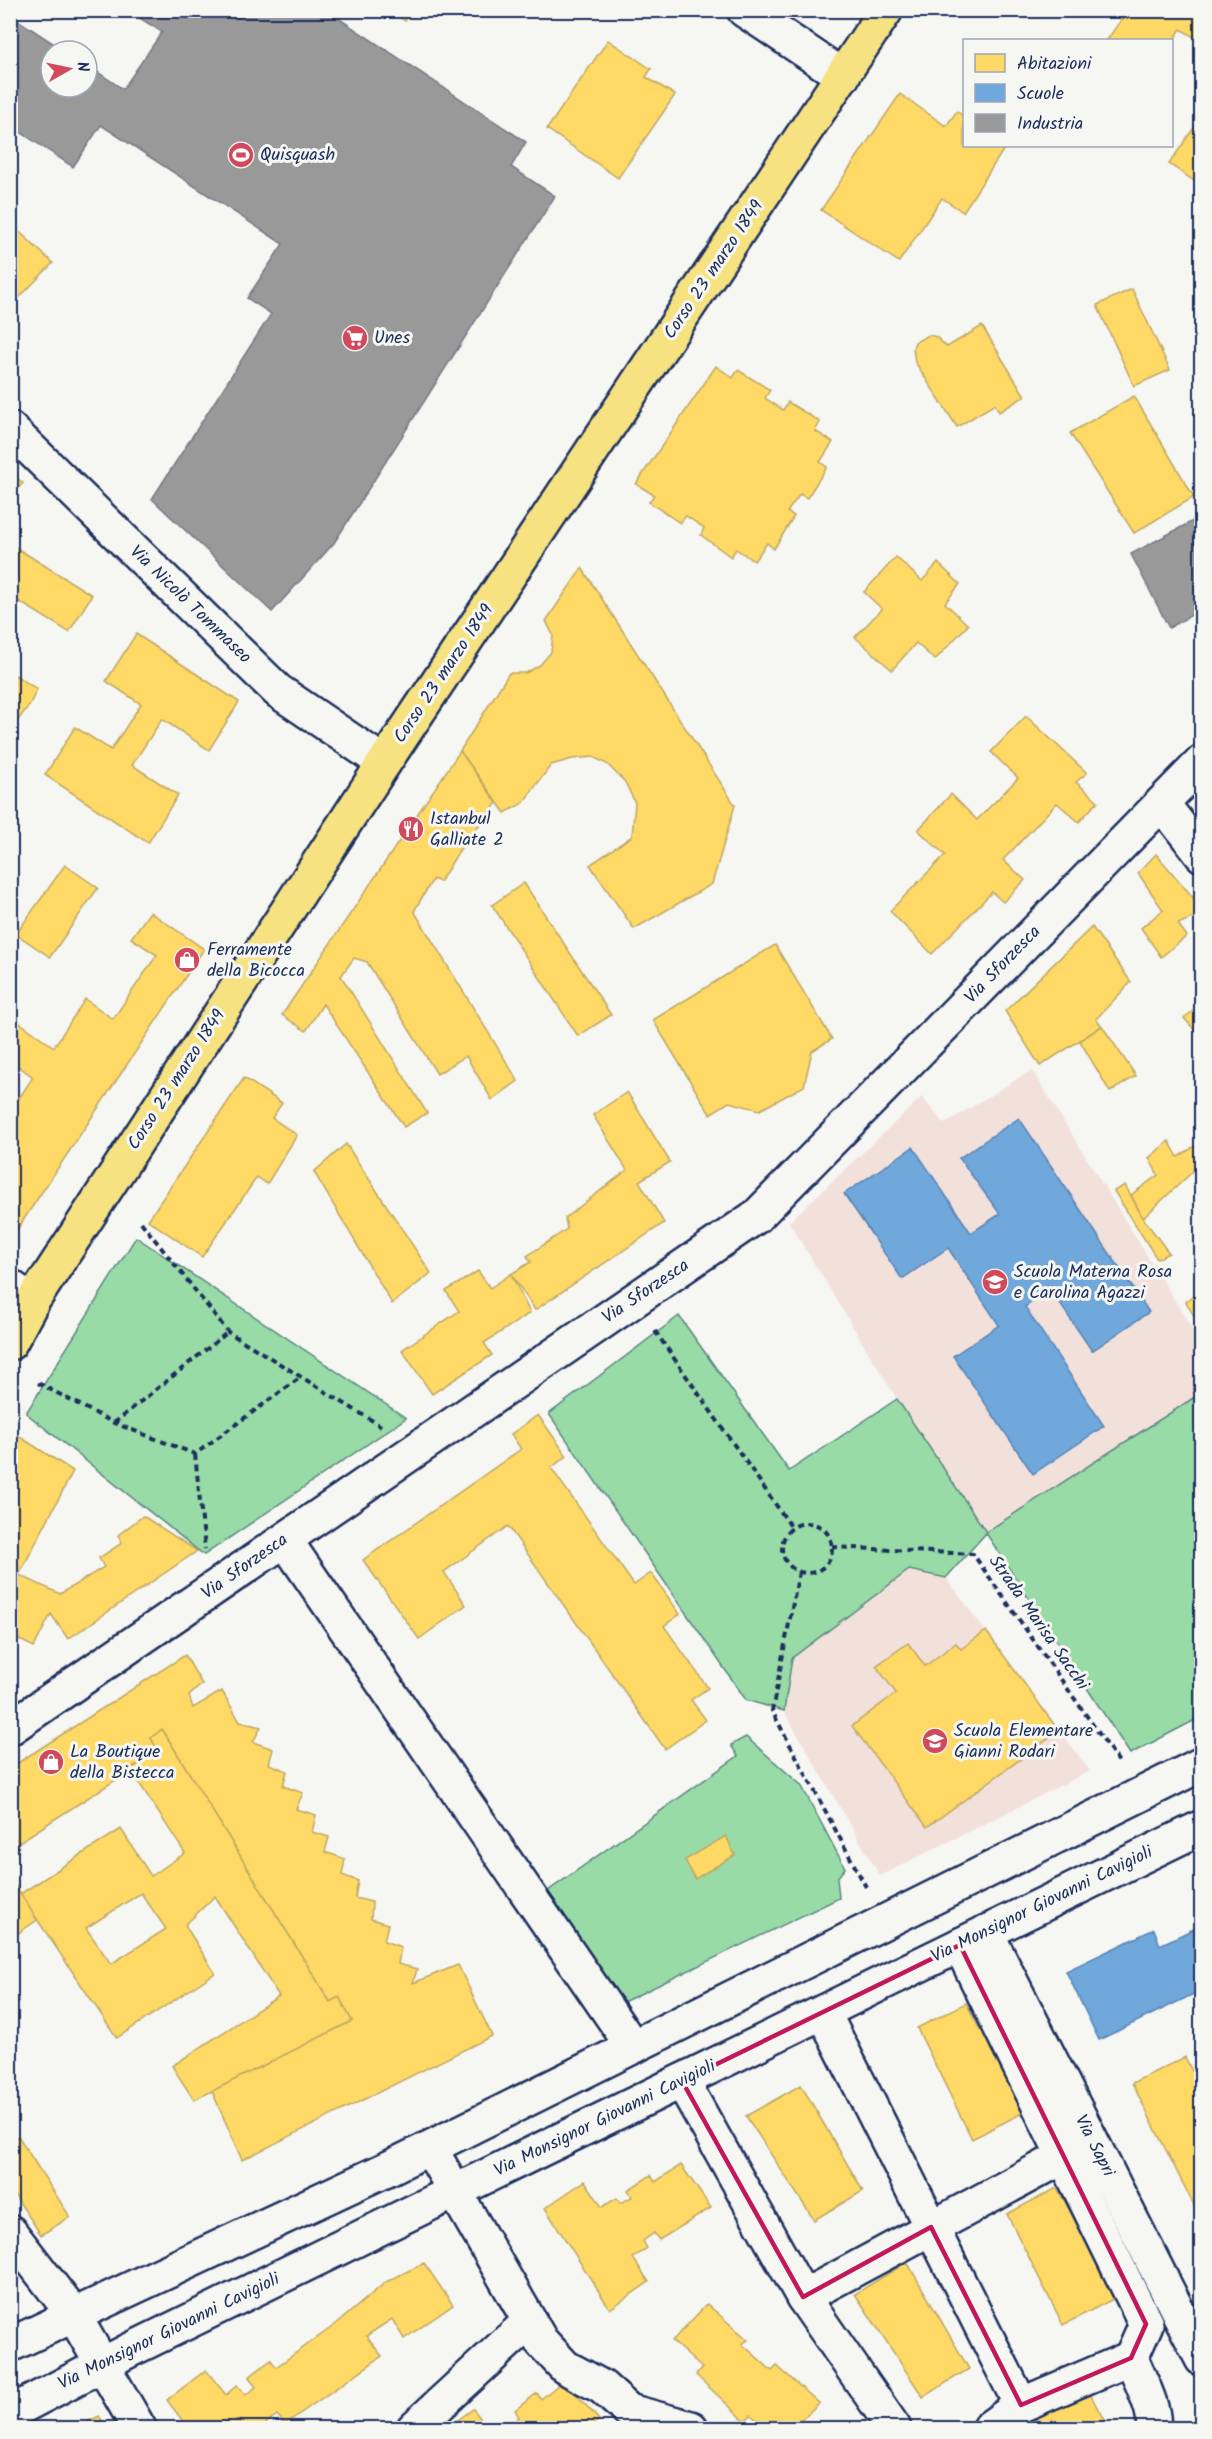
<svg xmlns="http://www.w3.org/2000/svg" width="1212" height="2439" viewBox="0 0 1212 2439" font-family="Kalam,sans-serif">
<rect width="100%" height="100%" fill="#f6f6f2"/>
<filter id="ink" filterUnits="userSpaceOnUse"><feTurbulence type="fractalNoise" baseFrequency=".0167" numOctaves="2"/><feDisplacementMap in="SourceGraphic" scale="12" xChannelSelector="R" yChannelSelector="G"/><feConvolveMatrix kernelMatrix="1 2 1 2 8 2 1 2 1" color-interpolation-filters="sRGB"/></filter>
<g filter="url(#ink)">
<g fill="#f2e0db">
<path d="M 1032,1070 L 1201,1343 L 1201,1393 L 986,1532 L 897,1399 L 789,1222 L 922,1097 L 944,1124 Z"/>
<path d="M 909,1570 L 946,1578 L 1090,1771 L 880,1876 L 784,1711 L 792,1659 Z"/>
</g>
<g fill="#98dba6" stroke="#5a8582" stroke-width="1.5">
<path d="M 136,1237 L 406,1418 L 204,1555 L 26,1413 Z"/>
<path d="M 679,1316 L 789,1471 L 897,1399 L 986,1532 L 1201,1393 L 1201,1717 L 1130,1754 L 986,1533 L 946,1578 L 909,1570 L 792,1658 L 784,1711 L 746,1700 L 549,1414 Z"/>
<path d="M 746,1737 L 801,1785 L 845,1868 L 837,1878 L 839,1898 L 617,2005 L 541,1896 L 738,1756 L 731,1745 Z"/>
</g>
<g fill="#ffd966" stroke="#bba664" stroke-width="1.5" fill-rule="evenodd">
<path d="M 389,10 L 412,10 L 405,21 Z"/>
<path d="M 1128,10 L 1202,10 L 1202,42 L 1181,29 L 1172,42 L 1107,40 Z"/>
<path d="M 608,40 L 651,69 L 646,77 L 675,95 L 618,178 L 547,129 Z"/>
<path d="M 900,94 L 946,126 L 957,111 L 964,117 L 964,146 L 1006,146 L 963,212 L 942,198 L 899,262 L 821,210 Z"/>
<path d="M 1202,116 L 1202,186 L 1169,164 Z"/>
<path d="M 10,223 L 53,263 L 10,307 Z"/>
<path d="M 1132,289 L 1170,370 L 1134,386 L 1097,305 Z"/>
<path d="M 982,326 L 1025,396 L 999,412 L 995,404 L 957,427 L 915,362 L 913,348 L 915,342 L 929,335 L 936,337 L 947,347 Z"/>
<path d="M 716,366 L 733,378 L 738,370 L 770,390 L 765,398 L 783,410 L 788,402 L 820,422 L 815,431 L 833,442 L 820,462 L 827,467 L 807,498 L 800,494 L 787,512 L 794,516 L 774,549 L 767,543 L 754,561 L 736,549 L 731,557 L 701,535 L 704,528 L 686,516 L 680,523 L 649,502 L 654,495 L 636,484 Z"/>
<path d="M 1134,396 L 1194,497 L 1134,533 L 1070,433 Z"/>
<path d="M 10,472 L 23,483 L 10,497 Z"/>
<path d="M 10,544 L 92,595 L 69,632 L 10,596 Z"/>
<path d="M 896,557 L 922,581 L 938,563 L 960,584 L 945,603 L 968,625 L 935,660 L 916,643 L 892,670 L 855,637 L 882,609 L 864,592 Z"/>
<path d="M 582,568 L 735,805 L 712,884 L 634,929 L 590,865 L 632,836 L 635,803 L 625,782 L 607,764 L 593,757 L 572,759 L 551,765 L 523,803 L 505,813 L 460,751 L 509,673 L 526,673 L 540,665 L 551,652 L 553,635 L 546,621 Z"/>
<path d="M 136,634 L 239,702 L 209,750 L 162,719 L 132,765 L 178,795 L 148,843 L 45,775 L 75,727 L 111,750 L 141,704 L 106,681 Z"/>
<path d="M 10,672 L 37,689 L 30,704 L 10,731 Z"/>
<path d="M 1026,716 L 1087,773 L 1076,782 L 1098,801 L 1079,822 L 1057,803 L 1003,860 L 1025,880 L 1003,902 L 992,892 L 932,954 L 890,911 L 945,855 L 918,830 L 951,794 L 977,820 L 1018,778 L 991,752 Z"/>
<path d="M 460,751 L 497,803 L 460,849 L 440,882 L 433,879 L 414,911 L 518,1081 L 492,1100 L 466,1056 L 437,1074 L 367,962 L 354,958 L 341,976 L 427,1113 L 404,1127 L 323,1004 L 306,1031 L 282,1015 Z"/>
<path d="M 1156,854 L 1202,908 L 1202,914 L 1178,924 L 1187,936 L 1161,957 L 1141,928 L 1163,910 L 1138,873 Z"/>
<path d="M 65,865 L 98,888 L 50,957 L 16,934 Z"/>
<path d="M 524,883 L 611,1015 L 578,1036 L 492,905 Z"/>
<path d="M 150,912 L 204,949 L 12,1237 L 10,1112 L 33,1077 L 10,1060 L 10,1016 L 54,1047 L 85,999 L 113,1019 L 157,955 L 131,938 Z"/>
<path d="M 1092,927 L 1131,982 L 1096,1019 L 1102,1026 L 1040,1066 L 1005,1011 Z"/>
<path d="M 775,945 L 832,1039 L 812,1051 L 804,1086 L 760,1110 L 729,1102 L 710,1114 L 653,1020 Z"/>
<path d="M 1202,1004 L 1202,1038 L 1184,1018 Z"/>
<path d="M 1102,1026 L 1136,1076 L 1110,1092 L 1080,1041 Z"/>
<path d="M 244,1078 L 282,1103 L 272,1118 L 297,1135 L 267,1184 L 257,1177 L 202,1257 L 148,1220 Z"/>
<path d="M 627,1092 L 670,1162 L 639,1181 L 664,1223 L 535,1310 L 511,1274 L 531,1262 L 527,1256 L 567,1229 L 565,1218 L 627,1170 L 593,1115 Z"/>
<path d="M 1169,1141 L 1178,1157 L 1195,1146 L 1202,1153 L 1202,1163 L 1143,1218 L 1131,1195 L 1158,1175 L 1149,1158 Z"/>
<path d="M 346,1144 L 431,1273 L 392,1304 L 314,1172 Z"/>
<path d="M 1125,1185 L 1143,1218 L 1169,1253 L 1157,1259 L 1114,1191 Z"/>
<path d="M 478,1271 L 490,1288 L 511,1274 L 530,1313 L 484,1343 L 492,1355 L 432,1394 L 402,1350 L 459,1311 L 446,1291 Z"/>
<path d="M 1194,1295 L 1202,1306 L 1202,1330 L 1186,1302 Z"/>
<path d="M 538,1415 L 567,1456 L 551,1468 L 634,1585 L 651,1573 L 680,1614 L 664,1626 L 708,1688 L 691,1700 L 706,1720 L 665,1749 L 508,1526 L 444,1572 L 466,1605 L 419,1639 L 363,1560 L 521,1449 L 511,1434 Z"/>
<path d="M 14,1433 L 73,1471 L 19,1575 L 60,1594 L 104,1567 L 99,1558 L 122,1543 L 118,1535 L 143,1516 L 197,1551 L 68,1639 L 51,1614 L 34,1647 L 10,1635 L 10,1441 Z"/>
<path d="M 986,1631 L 1059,1731 L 927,1827 L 852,1726 L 896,1693 L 876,1666 L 908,1643 L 925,1666 L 956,1643 L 961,1649 Z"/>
<path d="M 185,1655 L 202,1684 L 189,1696 L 193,1708 L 222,1691 L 240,1722 L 261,1727 L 253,1742 L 273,1749 L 269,1764 L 287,1771 L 283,1786 L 303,1793 L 296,1809 L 316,1815 L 312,1832 L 329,1837 L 325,1852 L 345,1859 L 342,1875 L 358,1881 L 355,1898 L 372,1902 L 371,1919 L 388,1924 L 384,1941 L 401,1947 L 398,1964 L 417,1969 L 413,1983 L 458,1965 L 492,2036 L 242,2160 L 212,2091 L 352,2021 L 339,1997 L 330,2002 L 162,1729 L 151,1738 L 159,1752 L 10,1848 L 10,1768 Z"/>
<path d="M 162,1729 L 330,2002 L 339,1997 L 352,2021 L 194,2100 L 172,2066 L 279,1996 L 215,1896 L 185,1925 L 215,1973 L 117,2038 L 20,1894 L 121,1829 L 151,1876 L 185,1853 L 130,1769 L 159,1752 L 151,1738 ZM 141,1893 L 166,1929 L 111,1964 L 86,1928 Z"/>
<path d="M 726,1836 L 735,1855 L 695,1879 L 685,1860 Z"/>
<path d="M 16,1886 L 37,1920 L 10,1939 L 10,1890 Z"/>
<path d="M 966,2003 L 980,2030 L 986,2027 L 1028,2110 L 972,2139 L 917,2028 Z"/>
<path d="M 1185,2057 L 1202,2091 L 1202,2221 L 1132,2083 Z"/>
<path d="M 801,2085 L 863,2191 L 814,2220 L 746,2116 Z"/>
<path d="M 18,2136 L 70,2217 L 41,2235 L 10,2188 L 10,2142 Z"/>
<path d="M 681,2165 L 711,2208 L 659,2240 L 654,2233 L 643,2241 L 647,2248 L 633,2258 L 649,2282 L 610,2309 L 545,2208 L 585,2181 L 602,2207 L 617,2198 L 620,2203 L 632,2197 L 628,2190 L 651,2175 L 655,2182 Z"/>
<path d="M 1057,2188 L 1119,2296 L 1063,2325 L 1007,2214 Z"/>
<path d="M 907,2262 L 969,2369 L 923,2397 L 855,2294 Z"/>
<path d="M 424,2263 L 453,2305 L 404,2339 L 392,2319 L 366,2336 L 382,2356 L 285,2424 L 277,2415 L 266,2423 L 270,2428 L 188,2428 L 167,2400 L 206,2370 L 226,2395 L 237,2385 L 245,2395 L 256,2387 L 249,2377 L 271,2360 L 276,2367 L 335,2325 L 386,2282 Z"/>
<path d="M 707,2304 L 748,2340 L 742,2344 L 772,2371 L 777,2366 L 819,2403 L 793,2428 L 766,2428 L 751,2415 L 745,2421 L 696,2375 L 702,2368 L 672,2341 Z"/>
<path d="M 564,2380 L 599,2420 L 588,2428 L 491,2428 L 504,2420 L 508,2426 L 519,2417 L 515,2410 L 537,2393 L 541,2399 Z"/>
<path d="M 1086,2386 L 1108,2428 L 1011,2428 Z"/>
<path d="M 473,2409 L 488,2428 L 447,2428 Z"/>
<path d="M 99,2416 L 107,2428 L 76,2428 Z"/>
</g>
<g fill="#6fa8dc" stroke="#5684b6" stroke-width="1.5">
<path d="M 1019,1118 L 1149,1312 L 1092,1351 L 1050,1289 L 1025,1307 L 1104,1426 L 1033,1474 L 953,1356 L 999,1325 L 948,1248 L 902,1279 L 844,1194 L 913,1147 L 971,1233 L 1000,1214 L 959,1158 Z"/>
<path d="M 1202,1925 L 1202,1990 L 1099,2040 L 1066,1971 L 1154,1929 L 1160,1945 Z"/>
</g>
<g fill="#999" stroke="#737987" stroke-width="1.5">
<path d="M 127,10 L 326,10 L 526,142 L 511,167 L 555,196 L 334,543 L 272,612 L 152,499 L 271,314 L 247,298 L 283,244 L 101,125 L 73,167 L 10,125 L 10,15 L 65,51 L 51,51 L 51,87 L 87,87 L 87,65 L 123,89 L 162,32 Z"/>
<path d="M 1202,516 L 1202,609 L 1169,628 L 1131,554 Z"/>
</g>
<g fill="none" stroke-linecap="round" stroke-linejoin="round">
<g stroke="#1b2f5e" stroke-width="38">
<g id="minor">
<path d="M 744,10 L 843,76"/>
<path d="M 10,429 L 278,691 L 384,763"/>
<path d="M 1162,803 L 1202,855"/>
<path d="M 10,1286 L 32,1302"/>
<path d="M 285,1540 L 633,2047"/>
<path d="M 10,1728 L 757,1216 L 1202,762"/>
<path d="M 986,1932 L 1202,2359"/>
<path d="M 960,1945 L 1146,2324 L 1131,2358"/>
<path d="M 823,2012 L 1021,2405"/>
<path d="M 682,2081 L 803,2297 L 894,2428"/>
<path d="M 430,2148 L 541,2341 L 565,2367 L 602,2387 L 629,2411 L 691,2428"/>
<path d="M 10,2232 L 73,2314 L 139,2428"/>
<path d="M 803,2297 L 1063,2157"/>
<path d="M 10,2345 L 391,2167 L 1202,1764"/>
<path d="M 10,2413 L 128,2351 L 1202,1827"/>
<path d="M 414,2428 L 529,2322"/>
<path d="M 989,2428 L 1021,2405 L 1131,2358 C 1138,2376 1157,2410 1153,2428"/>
</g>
</g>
<g stroke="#1b2f5e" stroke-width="38">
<path id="major" d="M 10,1343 L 32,1302 L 384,763 L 886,10"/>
</g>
<g stroke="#1b2f5e" stroke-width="4" stroke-dasharray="6 4.5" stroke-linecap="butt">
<path d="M 141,1222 L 228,1332 L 381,1426"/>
<path d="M 655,1331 L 792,1528"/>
<path d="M 38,1383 L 114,1423 L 195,1454 L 301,1377"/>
<path d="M 114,1423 L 228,1332"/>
<path d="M 195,1454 L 205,1549"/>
<circle cx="807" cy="1548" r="25"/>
<path d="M 832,1547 L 973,1554 L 1119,1762"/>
<path d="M 799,1572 L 772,1711 L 866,1887"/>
</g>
<use href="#minor" stroke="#f6f6f2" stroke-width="33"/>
<use href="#major" stroke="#f6e281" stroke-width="33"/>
</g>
</g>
<path fill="none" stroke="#c2185b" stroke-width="4.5" stroke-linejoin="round" d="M 960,1945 L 1146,2324 L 1131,2358 L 1021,2405 L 931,2227 L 803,2297 L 682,2081 Z"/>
<defs>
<g id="stadium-disc" transform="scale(1.35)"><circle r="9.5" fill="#d1495b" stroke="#f6f6f2"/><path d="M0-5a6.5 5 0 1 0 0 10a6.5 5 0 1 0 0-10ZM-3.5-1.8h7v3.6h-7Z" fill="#fff"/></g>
<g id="supermarket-disc" transform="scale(1.35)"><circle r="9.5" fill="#d1495b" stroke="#f6f6f2"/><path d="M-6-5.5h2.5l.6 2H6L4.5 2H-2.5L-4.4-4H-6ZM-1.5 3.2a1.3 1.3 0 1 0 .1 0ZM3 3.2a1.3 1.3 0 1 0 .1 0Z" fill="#fff"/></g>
<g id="restaurant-disc" transform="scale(1.35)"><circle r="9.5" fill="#d1495b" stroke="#f6f6f2"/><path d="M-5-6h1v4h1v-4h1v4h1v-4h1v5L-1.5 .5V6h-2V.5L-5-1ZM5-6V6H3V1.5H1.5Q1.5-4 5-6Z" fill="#fff"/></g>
<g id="shop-disc" transform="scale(1.35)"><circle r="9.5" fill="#d1495b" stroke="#f6f6f2"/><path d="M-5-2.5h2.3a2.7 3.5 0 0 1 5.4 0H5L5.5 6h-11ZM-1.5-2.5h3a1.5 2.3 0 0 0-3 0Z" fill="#fff"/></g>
<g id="school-disc" transform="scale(1.35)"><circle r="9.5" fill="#d1495b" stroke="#f6f6f2"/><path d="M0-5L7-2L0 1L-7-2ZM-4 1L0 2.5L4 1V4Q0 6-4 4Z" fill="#fff"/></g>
</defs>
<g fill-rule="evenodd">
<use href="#stadium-disc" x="241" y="155"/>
<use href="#supermarket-disc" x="355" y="338"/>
<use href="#restaurant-disc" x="411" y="829"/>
<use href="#shop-disc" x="187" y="960"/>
<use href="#school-disc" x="995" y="1282"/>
<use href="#school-disc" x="935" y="1741"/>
<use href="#shop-disc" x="51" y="1762"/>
</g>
<g text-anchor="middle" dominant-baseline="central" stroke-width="6" stroke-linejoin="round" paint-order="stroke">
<g font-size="18" fill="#1b2f5e" stroke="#f6f6f2" text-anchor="start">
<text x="260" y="155">Quisquash</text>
<text x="374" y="338">Unes</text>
<text x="430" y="819">Istanbul<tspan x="430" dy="21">Galliate 2</tspan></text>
<text x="207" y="950">Ferramente<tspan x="207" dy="21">della Bicocca</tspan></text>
<text x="1014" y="1272">Scuola Materna Rosa<tspan x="1014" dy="21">e Carolina Agazzi</tspan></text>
<text x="954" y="1731">Scuola Elementare<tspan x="954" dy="21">Gianni Rodari</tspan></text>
<text x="70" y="1752">La Boutique<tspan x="70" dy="21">della Bistecca</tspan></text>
</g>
<g font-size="18" fill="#1b2f5e" stroke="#f6f6f2">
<text transform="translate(714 270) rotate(-56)">Corso 23 marzo 1849</text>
<text transform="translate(190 605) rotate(44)">Via Nicolò Tommaseo</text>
<text transform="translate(444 674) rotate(-56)">Corso 23 marzo 1849</text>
<text transform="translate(1003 965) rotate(-46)">Via Sforzesca</text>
<text transform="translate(177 1080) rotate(-57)">Corso 23 marzo 1849</text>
<text transform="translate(646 1292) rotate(-34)">Via Sforzesca</text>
<text transform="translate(245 1567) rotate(-35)">Via Sforzesca</text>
<text transform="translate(1038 1623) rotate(55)">Strada Marisa Sacchi</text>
<text transform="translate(1042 1905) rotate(-26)">Via Monsignor Giovanni Cavigioli</text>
<text transform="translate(605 2119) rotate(-26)">Via Monsignor Giovanni Cavigioli</text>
<text transform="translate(1094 2146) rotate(63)">Via Sapri</text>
<text transform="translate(169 2332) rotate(-26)">Via Monsignor Giovanni Cavigioli</text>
</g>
</g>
<rect width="1212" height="2439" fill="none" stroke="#f6f6f2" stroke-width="36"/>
<rect x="18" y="18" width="1176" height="2403" fill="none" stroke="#1b2f5e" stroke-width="2" filter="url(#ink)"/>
<rect x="963" y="39" width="210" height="108" fill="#f6f6f2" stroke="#9ea6b7" stroke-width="1.5"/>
<rect x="975" y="54" width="30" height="18" fill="#ffd966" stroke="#9ea6b7" stroke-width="1.5"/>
<text x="1017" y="69" font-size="18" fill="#1b2f5e">Abitazioni</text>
<rect x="975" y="84" width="30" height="18" fill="#6fa8dc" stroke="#9ea6b7" stroke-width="1.5"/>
<text x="1017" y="99" font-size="18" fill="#1b2f5e">Scuole</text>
<rect x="975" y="114" width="30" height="18" fill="#999999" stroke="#9ea6b7" stroke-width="1.5"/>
<text x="1017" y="129" font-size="18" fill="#1b2f5e">Industria</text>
<g transform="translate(69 69) rotate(81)"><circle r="28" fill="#f6f6f2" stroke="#9ea6b7" stroke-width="1.5"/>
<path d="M0-4.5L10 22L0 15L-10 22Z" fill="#d1495b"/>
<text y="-9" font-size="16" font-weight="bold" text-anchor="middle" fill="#1b2f5e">N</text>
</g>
</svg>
